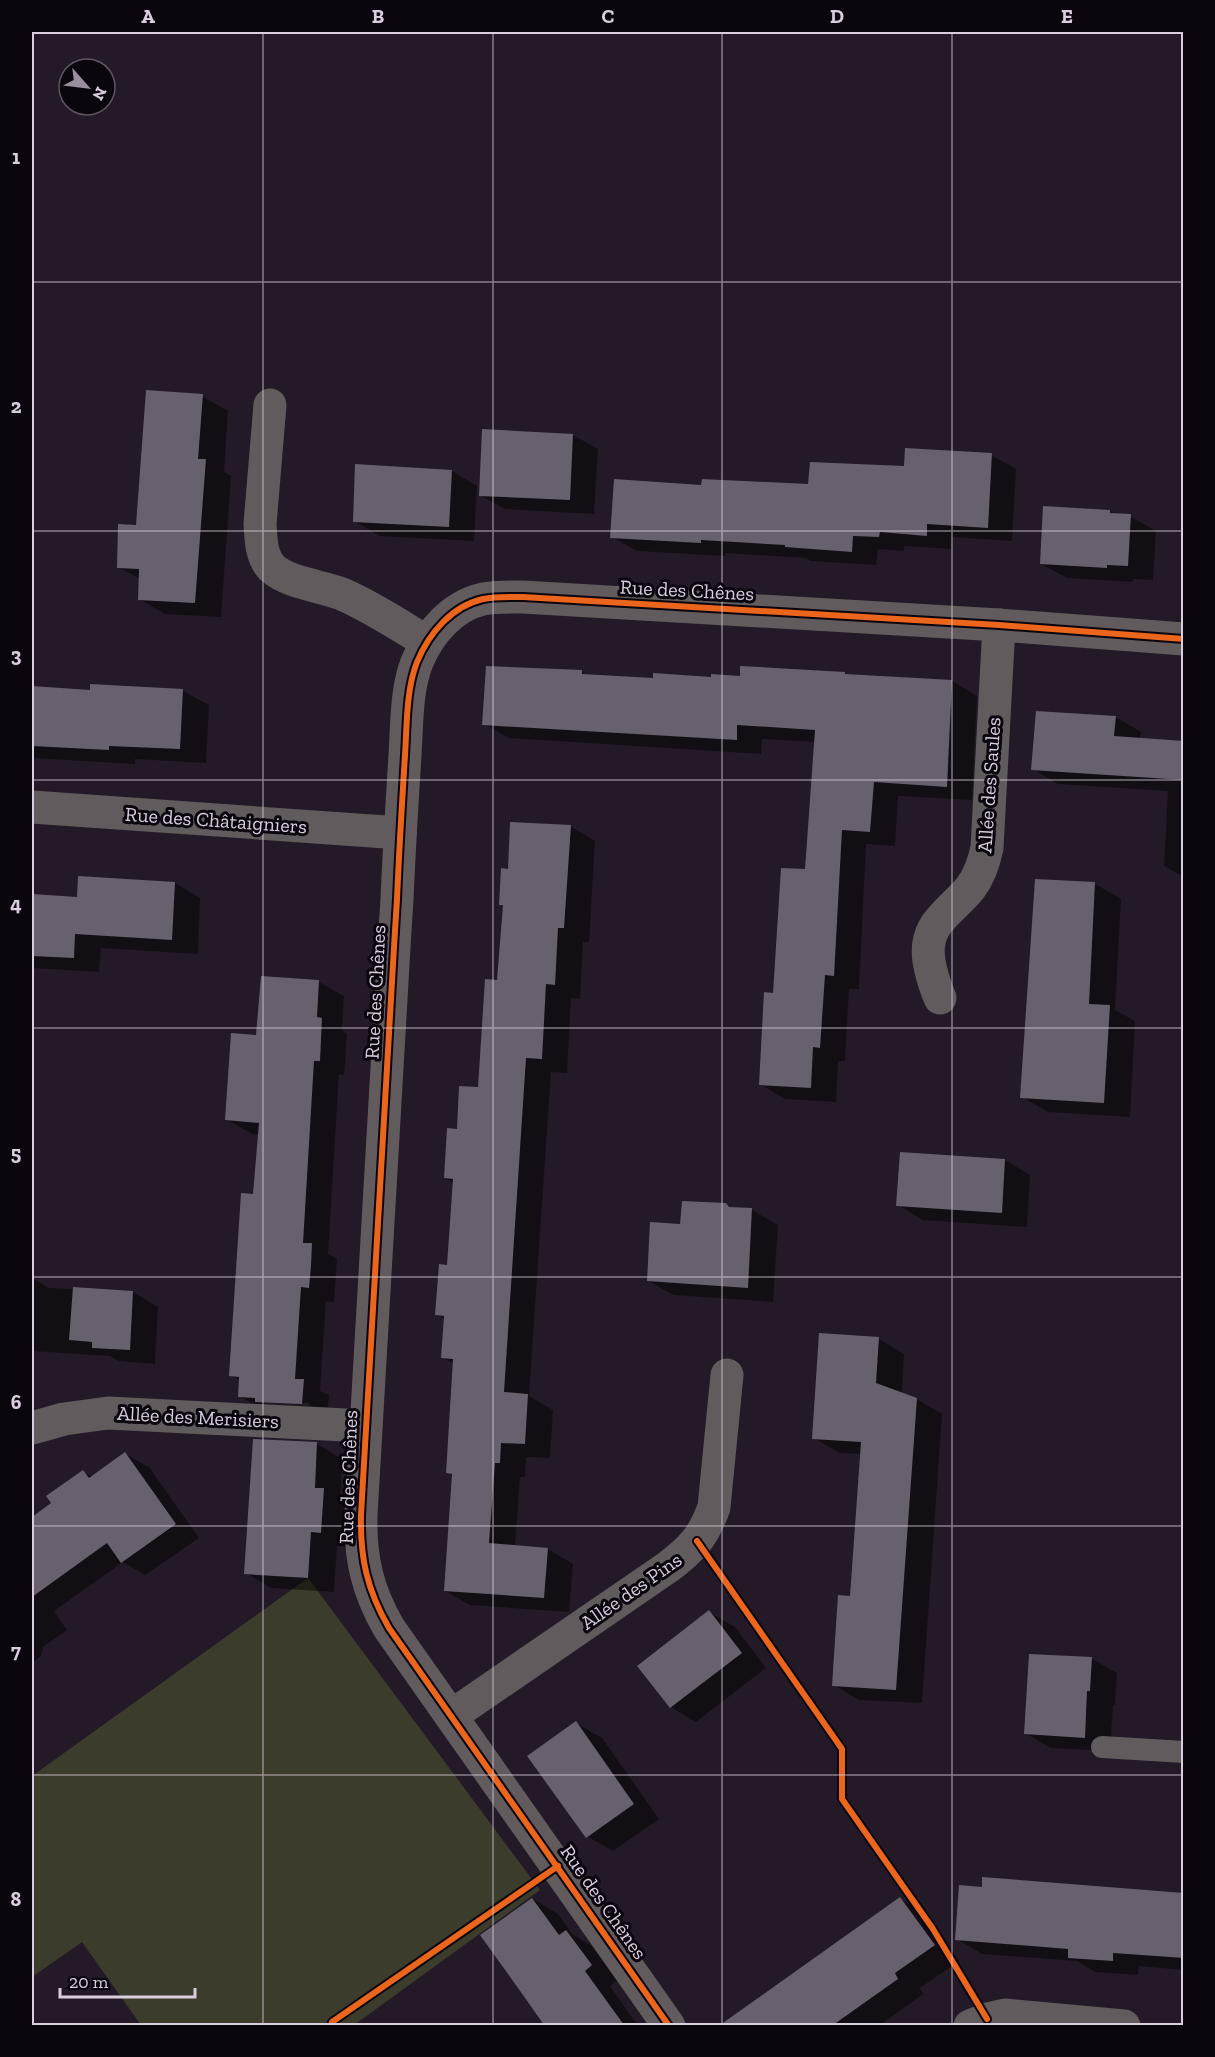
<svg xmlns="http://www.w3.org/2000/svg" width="1215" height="2057" viewBox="0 0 1215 2057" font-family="'Zilla Slab',serif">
<rect width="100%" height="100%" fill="#241a27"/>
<path fill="#3c3c2c" d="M 308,1578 L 540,1890 L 354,2025 L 141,2025 L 82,1942 L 32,1977 L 32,1776 Z"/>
<g fill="#0007" fill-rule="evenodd">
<path d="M 202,396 L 228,411 L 224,472 L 231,476 L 221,617 L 165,614 L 139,599 L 140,579 L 118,567 Z"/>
<path d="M 483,430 L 573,435 L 598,449 L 594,514 L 505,509 L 480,495 Z"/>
<path d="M 991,455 L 1016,469 L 1012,541 L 952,537 L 951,549 L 904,546 L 904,551 L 878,549 L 876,565 L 811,561 L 806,558 L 725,553 L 725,556 L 637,551 L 612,537 L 703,487 L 810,486 L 905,468 Z"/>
<path d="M 452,471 L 477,486 L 474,541 L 380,536 L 354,521 Z"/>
<path d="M 1110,511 L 1117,515 L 1130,516 L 1156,531 L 1153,580 L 1133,579 L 1133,582 L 1067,578 L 1041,564 Z"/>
<path d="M 582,672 L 589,676 L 655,679 L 848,676 L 952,681 L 977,696 L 972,800 L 898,796 L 895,846 L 866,844 L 859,989 L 849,989 L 845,1061 L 838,1061 L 836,1102 L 785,1099 L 760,1084 L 775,994 L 806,871 L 816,742 L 762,739 L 761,754 L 509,738 L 484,724 Z"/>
<path d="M 92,685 L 183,691 L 209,705 L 206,763 L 135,759 L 135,764 L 32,758 L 32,688 L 91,692 Z"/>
<path d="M 1116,717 L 1141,732 L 1140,740 L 1184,743 L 1184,877 L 1164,866 L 1168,791 L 1058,784 L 1033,769 Z"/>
<path d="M 570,826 L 595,841 L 589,942 L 583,942 L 580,999 L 571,998 L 567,1073 L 551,1072 L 529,1396 L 553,1410 L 550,1458 L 526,1457 L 525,1477 L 520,1477 L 515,1547 L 548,1549 L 573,1564 L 569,1612 L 470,1605 L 445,1591 L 453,1476 L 448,1473 L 454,1364 L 443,1358 L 446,1320 L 436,1314 L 448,1267 L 454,1183 L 445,1178 L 458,1130 L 480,1089 L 498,982 L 504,906 L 501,904 L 510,870 Z"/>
<path d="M 175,883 L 200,898 L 198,954 L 101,948 L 99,972 L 32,968 L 32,896 L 79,898 Z"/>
<path d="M 1095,884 L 1121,899 L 1115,1010 L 1135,1021 L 1130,1117 L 1048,1112 L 1022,1097 Z"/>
<path d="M 319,982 L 344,996 L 342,1030 L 347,1034 L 344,1075 L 339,1074 L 328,1254 L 337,1259 L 334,1302 L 326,1301 L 320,1391 L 329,1395 L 327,1418 L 265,1410 L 239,1396 L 240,1380 L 231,1375 L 254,1196 L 260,1134 L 252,1134 L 226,1119 L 258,1036 ZM 263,1401 L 309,1403 L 309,1406 L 263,1404 Z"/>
<path d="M 1005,1160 L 1030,1175 L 1027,1227 L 923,1220 L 898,1205 Z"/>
<path d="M 725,1204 L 732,1208 L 752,1210 L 778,1225 L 773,1302 L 674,1295 L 648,1281 L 682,1226 Z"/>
<path d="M 32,1278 L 49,1288 L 133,1292 L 158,1307 L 155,1364 L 119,1361 L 109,1356 L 32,1351 Z"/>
<path d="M 820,1335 L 879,1339 L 904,1354 L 902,1394 L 916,1399 L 942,1414 L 922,1703 L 859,1700 L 834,1685 L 852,1597 L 862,1454 L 839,1453 L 814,1438 Z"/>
<path d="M 317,1444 L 342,1459 L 340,1500 L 349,1505 L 347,1547 L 337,1546 L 334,1592 L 271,1588 L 246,1573 Z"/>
<path d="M 125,1454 L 149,1467 L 199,1538 L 145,1575 L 123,1562 L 54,1611 L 67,1630 L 43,1647 L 41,1656 L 32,1663 L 32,1519 L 53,1504 L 83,1472 L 92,1477 Z"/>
<path d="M 709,1612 L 735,1627 L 766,1668 L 696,1722 L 671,1707 Z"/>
<path d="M 1091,1658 L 1117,1673 L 1115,1705 L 1113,1705 L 1110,1751 L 1051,1748 L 1025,1733 Z"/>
<path d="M 576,1723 L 602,1738 L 659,1819 L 613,1851 L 587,1836 Z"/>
<path d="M 1184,1895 L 1184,1970 L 1139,1966 L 1138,1975 L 1095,1972 L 1077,1961 L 982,1954 L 957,1939 Z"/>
<path d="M 533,1899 L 558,1914 L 573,1935 L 592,1946 L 617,1981 L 610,1986 L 638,2026 L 546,2026 L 482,1935 Z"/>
<path d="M 900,1899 L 926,1914 L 959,1961 L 920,1988 L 923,1994 L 879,2026 L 735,2026 Z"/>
</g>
<g fill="#68606d">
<path d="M 146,390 L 203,394 L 198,459 L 206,459 L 195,603 L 138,600 L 139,569 L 117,568 L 118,524 L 136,525 Z"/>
<path d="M 482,429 L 573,434 L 570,500 L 479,496 Z"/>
<path d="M 905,448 L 992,453 L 988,528 L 927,524 L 927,536 L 880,532 L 879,537 L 853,536 L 852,552 L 785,547 L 785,545 L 701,540 L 701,543 L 610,538 L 614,479 L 701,485 L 702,479 L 808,484 L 810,462 L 904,466 Z"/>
<path d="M 355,464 L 452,470 L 449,527 L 353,522 Z"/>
<path d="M 1043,506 L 1110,510 L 1110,513 L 1131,514 L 1128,566 L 1107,565 L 1107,568 L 1040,564 Z"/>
<path d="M 486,666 L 582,670 L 582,674 L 653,678 L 653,673 L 711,677 L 711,674 L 740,676 L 740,666 L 845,672 L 845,674 L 952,680 L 947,787 L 874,782 L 870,832 L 842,830 L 834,976 L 825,975 L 820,1048 L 813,1047 L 811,1088 L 759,1085 L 764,992 L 773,993 L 781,868 L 805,869 L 815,730 L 737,725 L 737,740 L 482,725 Z"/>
<path d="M 90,684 L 183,689 L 180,749 L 109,746 L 109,750 L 32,746 L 32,686 L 90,690 Z"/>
<path d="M 1036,711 L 1116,716 L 1114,736 L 1184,741 L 1184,780 L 1031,770 Z"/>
<path d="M 510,822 L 571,825 L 564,928 L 558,928 L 555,985 L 546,984 L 542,1059 L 526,1058 L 504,1392 L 528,1394 L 525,1444 L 501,1443 L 500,1463 L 495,1463 L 489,1543 L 548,1548 L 544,1598 L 444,1591 L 452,1474 L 446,1473 L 453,1359 L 441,1358 L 444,1316 L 435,1315 L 439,1264 L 447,1265 L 453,1179 L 444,1178 L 447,1128 L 457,1129 L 459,1086 L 478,1087 L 485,979 L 497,980 L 503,905 L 499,905 L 501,868 L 508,869 Z"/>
<path d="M 78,876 L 175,882 L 172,940 L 75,934 L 74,958 L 32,956 L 32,894 L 77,897 Z"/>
<path d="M 1035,879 L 1095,882 L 1089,1004 L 1110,1005 L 1104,1103 L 1020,1098 Z"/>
<path d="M 261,976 L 319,980 L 317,1017 L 322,1018 L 320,1061 L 314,1061 L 303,1243 L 312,1243 L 311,1266 L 309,1288 L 301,1287 L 295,1379 L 304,1379 L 302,1404 L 255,1402 L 255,1398 L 238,1397 L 239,1377 L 229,1376 L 241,1193 L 253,1194 L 259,1123 L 225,1120 L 231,1033 L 256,1035 Z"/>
<path d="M 900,1152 L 1005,1159 L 1002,1213 L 896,1206 Z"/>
<path d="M 682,1201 L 726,1203 L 729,1207 L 752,1208 L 748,1288 L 647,1281 L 650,1222 L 680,1224 Z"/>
<path d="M 73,1287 L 133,1291 L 130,1350 L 92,1348 L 92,1342 L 69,1340 Z"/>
<path d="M 819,1333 L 879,1337 L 876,1383 L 917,1398 L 896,1690 L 832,1686 L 838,1595 L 850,1596 L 861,1442 L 812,1439 Z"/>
<path d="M 253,1439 L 317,1442 L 315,1488 L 324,1488 L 321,1533 L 311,1532 L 308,1578 L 244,1574 Z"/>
<path d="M 125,1452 L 176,1524 L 121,1563 L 107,1543 L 32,1597 L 32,1517 L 51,1503 L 46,1496 L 83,1470 L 89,1478 Z"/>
<path d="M 709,1610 L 742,1653 L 670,1708 L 637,1666 Z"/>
<path d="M 1029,1654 L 1092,1657 L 1090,1691 L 1087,1691 L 1085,1738 L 1024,1734 Z"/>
<path d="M 576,1721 L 634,1804 L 586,1838 L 527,1756 Z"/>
<path d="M 982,1877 L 1184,1893 L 1184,1958 L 1113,1953 L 1113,1961 L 1068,1958 L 1068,1949 L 955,1940 L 959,1885 L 982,1887 Z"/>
<path d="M 900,1897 L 935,1945 L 895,1973 L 898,1979 L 833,2025 L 720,2025 Z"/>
<path d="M 532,1898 L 559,1935 L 566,1930 L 592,1965 L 585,1971 L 624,2025 L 544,2025 L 523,1995 L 480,1935 Z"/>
</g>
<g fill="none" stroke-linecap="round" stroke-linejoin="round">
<path stroke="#615b5d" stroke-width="22" d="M 1102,1747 L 1184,1752"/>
<g stroke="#615b5d" stroke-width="33">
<path d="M 270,405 L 260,524 C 261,539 261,557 272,568 C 288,583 322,586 342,594 C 372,607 399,625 427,642"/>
<path d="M 32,807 L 400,833"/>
<path d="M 940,998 C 935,986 931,974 929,961 C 923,922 952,912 971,887 C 980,875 984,862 987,848 L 999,625"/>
<path d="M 32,1428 L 64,1419 L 108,1413 L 366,1426"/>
<path d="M 451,1716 L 668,1567 C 692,1549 704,1536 714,1507 L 727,1375"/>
<path d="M 669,2026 L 389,1628 C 367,1590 360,1558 361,1515 C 372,1309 384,1104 397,899 C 399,851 402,803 405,755 C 407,725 406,690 417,662 C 429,633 452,606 483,599 C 496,596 510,597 523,597 L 999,625 L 1184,639"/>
<path d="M 970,2026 L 987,2019 L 1005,2015 L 1124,2026"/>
</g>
<g stroke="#0b050e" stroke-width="10">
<g id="cycleway">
<path d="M 697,1541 L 842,1749 L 842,1799 L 933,1929 L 987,2019"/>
<path d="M 331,2026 L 332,2022 L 558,1866"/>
<path d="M 669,2026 L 389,1628 C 367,1590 360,1558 361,1515 C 372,1309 384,1104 397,899 C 399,851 402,803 405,755 C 407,725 406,690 417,662 C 429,633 452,606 483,599 C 496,596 510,597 523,597 L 999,625 L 1184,639"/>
</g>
</g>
<use href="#cycleway" stroke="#eb651d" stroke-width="6"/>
</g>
<path fill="none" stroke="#dacede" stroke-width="1.5" stroke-opacity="0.55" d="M 263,32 L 263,2026M 493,32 L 493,2026M 722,32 L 722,2026M 952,32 L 952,2026M 32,282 L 1184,282M 32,531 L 1184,531M 32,780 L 1184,780M 32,1028 L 1184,1028M 32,1277 L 1184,1277M 32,1526 L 1184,1526M 32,1775 L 1184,1775"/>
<g text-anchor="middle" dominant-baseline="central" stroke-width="6" stroke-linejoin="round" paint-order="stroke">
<g font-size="20" fill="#dacede" stroke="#0b050e">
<text transform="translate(687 590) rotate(3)">Rue des Chênes</text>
<text transform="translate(989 785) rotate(-86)">Allée des Saules</text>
<text transform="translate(216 820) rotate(4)">Rue des Châtaigniers</text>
<text transform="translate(375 992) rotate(-87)">Rue des Chênes</text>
<text transform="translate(198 1417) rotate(3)">Allée des Merisiers</text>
<text transform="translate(348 1477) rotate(-88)">Rue des Chênes</text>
<text transform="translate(631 1591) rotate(-35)">Allée des Pins</text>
<text transform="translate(604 1902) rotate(55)">Rue des Chênes</text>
</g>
</g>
<rect width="1215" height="2057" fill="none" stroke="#0b050e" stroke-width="66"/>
<g transform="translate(87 87) rotate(118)"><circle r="28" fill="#0b050e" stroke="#5e5561" stroke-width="1.5"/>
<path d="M0-4.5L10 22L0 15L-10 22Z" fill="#9a8f9e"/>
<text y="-9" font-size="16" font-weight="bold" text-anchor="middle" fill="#dacede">N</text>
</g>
<path d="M60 1988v9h135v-9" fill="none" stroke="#dacede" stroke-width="3"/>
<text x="69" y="1988" font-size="18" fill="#dacede" stroke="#0b050e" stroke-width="4.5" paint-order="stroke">20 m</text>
<rect x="33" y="33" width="1149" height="1991" fill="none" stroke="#dacede" stroke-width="2"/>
<g font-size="20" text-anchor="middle" font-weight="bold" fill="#dacede">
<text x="148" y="23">A</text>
<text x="378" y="23">B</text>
<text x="608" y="23">C</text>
<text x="837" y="23">D</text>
<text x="1067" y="23">E</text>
<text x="16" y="164">1</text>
<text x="16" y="413">2</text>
<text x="16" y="662">3</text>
<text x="16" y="911">4</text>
<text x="16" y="1160">5</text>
<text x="16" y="1409">6</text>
<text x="16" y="1658">7</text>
<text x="16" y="1906">8</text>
</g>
</svg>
